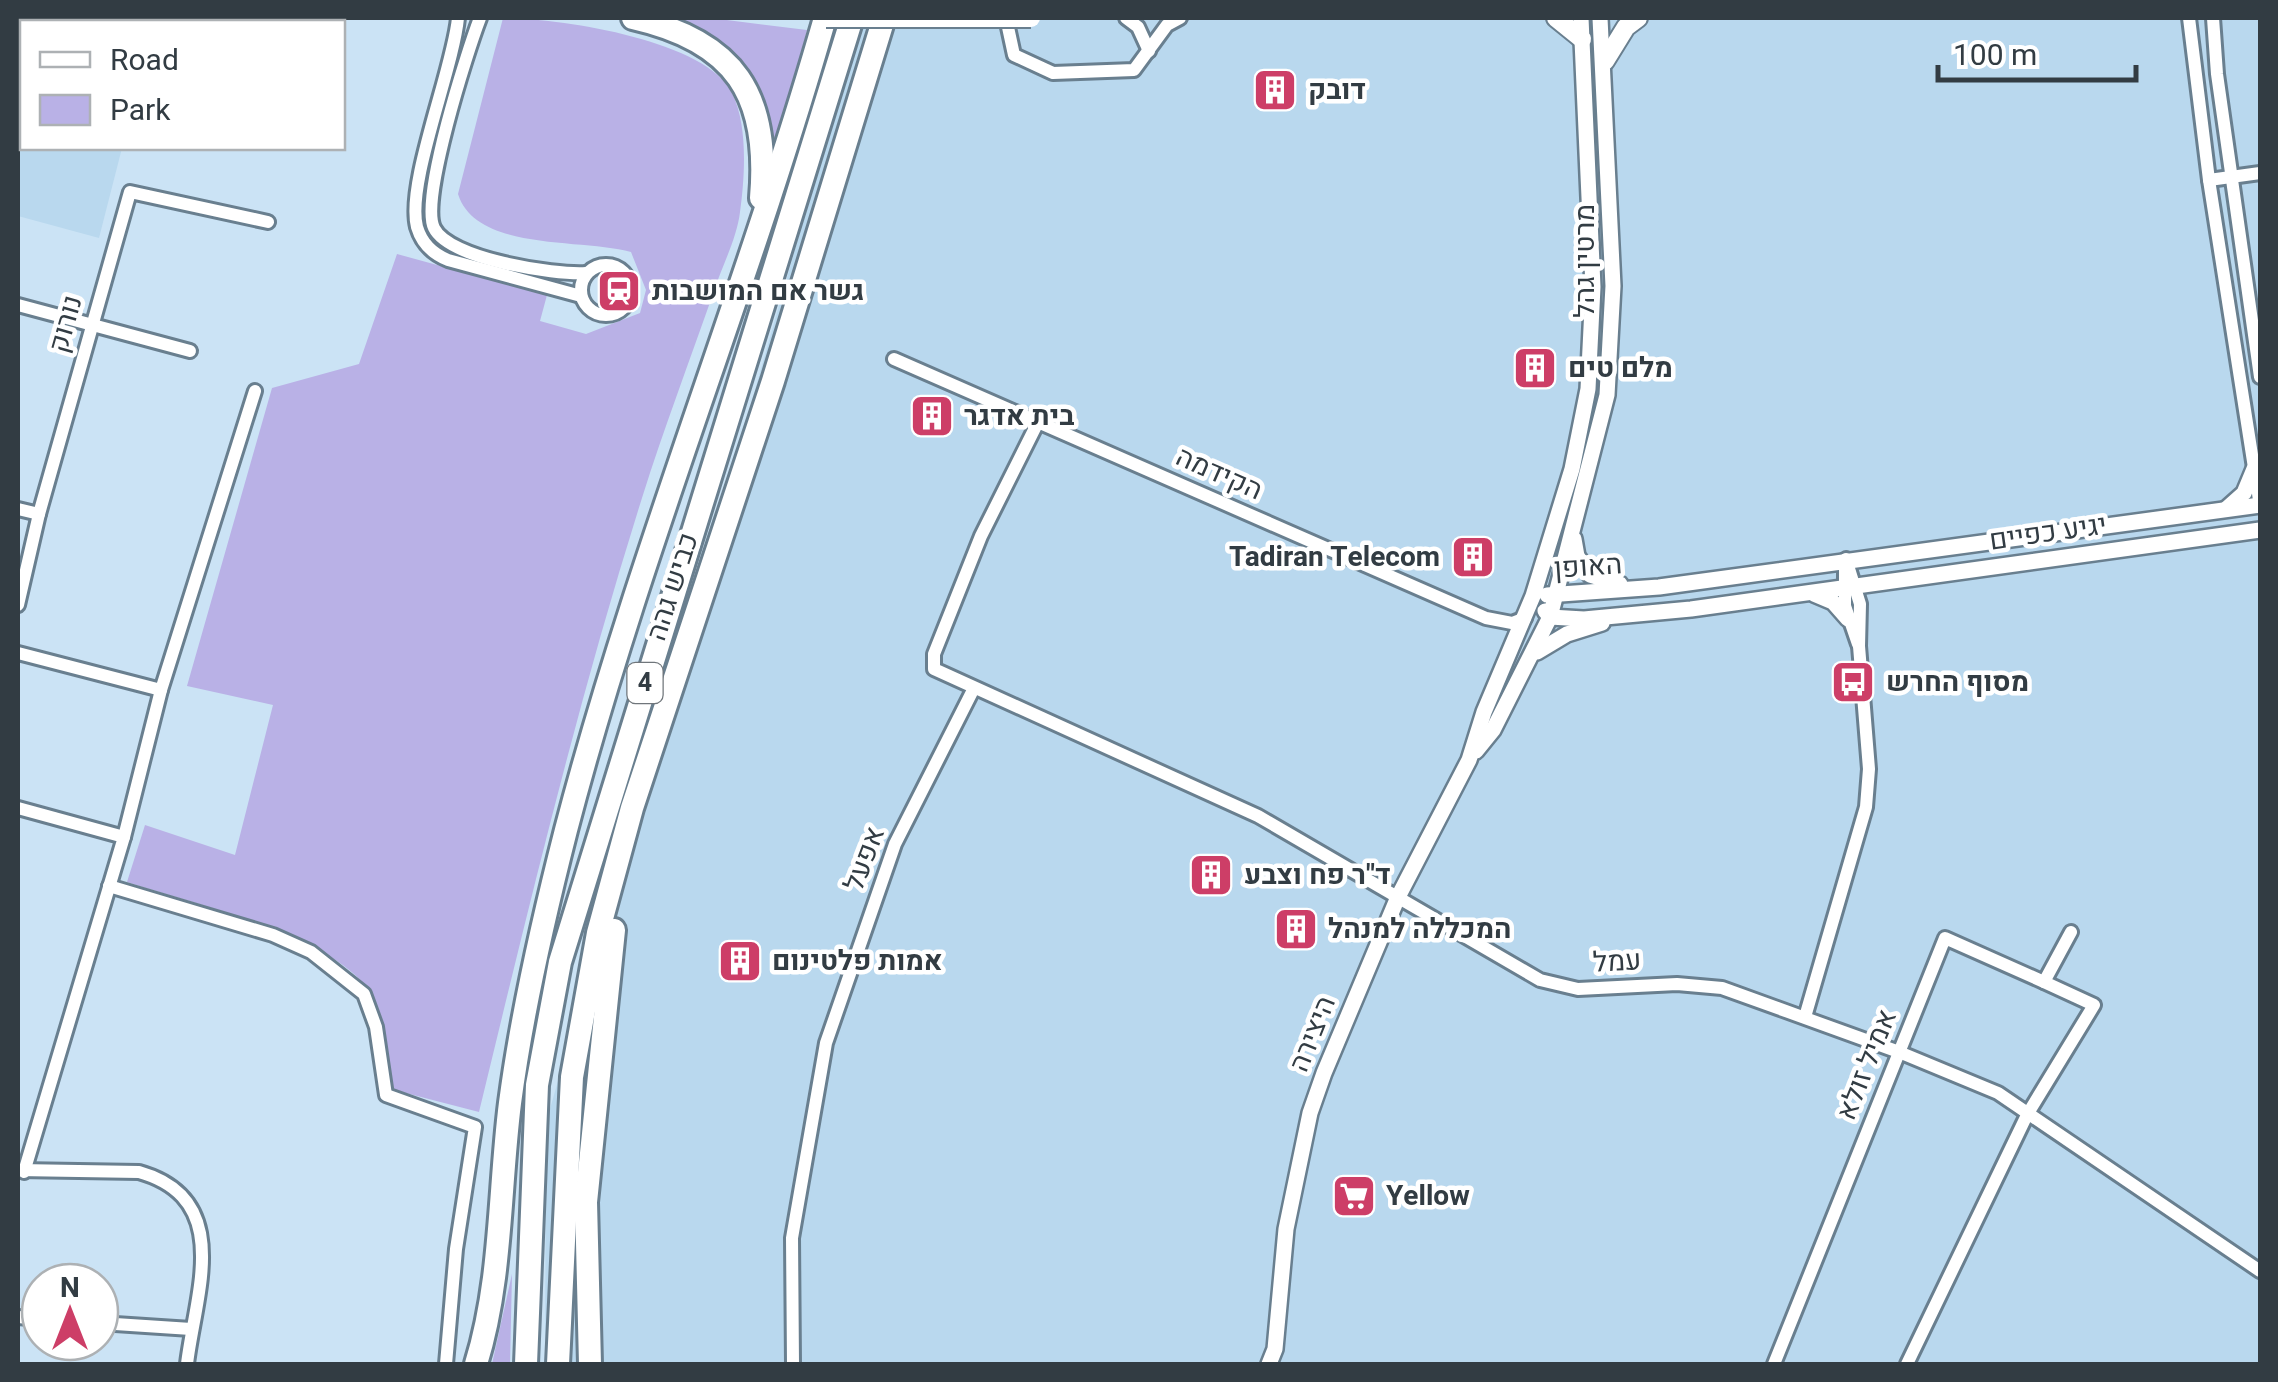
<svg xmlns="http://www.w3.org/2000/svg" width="2278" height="1382" viewBox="0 0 2278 1382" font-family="Georgia,Heebo,serif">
<rect width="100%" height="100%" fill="#cbe3f5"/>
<g fill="#b9d8ee">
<path d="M 18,18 L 112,18 L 126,22 L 22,22 L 22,148 L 122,148 L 99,238 L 18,216 Z"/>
<path d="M 861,18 L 2260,18 L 2260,1364 L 545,1364 L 546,1123 Z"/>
</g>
<g fill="#b9b1e6">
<path d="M 503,18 C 558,18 707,40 732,93 C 748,125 745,176 740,212 C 737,238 722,266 714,291 C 690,360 664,428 642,498 C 578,700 529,906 479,1112 L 394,1090 C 388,1062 387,1025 374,999 C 344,937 192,904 127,882 L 145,825 L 235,855 L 273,705 L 187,686 L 272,388 L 359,364 L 397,254 L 547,295 L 540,321 L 586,334 L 640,313 L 646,290 L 631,252 C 583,238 476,252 458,194 Z"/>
<path d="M 652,18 L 711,18 L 807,30 L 775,161 L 758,99 Z"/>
<path d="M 512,1274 L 510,1364 L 492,1364 Z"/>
</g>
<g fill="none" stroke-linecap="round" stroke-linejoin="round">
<g stroke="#697f8f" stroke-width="18">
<g id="minor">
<path d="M 458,18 C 453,70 406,183 417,227 C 422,244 433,254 448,260 L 581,296"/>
<path d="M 480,18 C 467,52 420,199 434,228 C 449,259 554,275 586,273"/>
<path d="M 1006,18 L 1014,55 L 1053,73 L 1134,70 L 1167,25 L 1180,18"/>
<path d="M 1126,18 L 1138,27 L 1149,51"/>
<path d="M 2189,18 L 2209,180 L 2260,506"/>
<path d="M 2213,18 L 2217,74 L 2260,377"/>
<path d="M 2209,180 L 2260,173"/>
<circle cx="606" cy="290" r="25"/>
<path d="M 18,305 L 190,351"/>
<path d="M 894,359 L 1486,618 L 1512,623 L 1525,618"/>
<path d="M 1038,422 L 981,536 L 934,654 L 934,669 L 1258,816 L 1540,980 L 1578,989 L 1677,984 L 1722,988 L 1899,1052 L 1998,1093 L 2260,1271"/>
<path d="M 18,509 L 39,514"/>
<path d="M 1845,562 L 1845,606 L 1858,644"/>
<path d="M 18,605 L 39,514 L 130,192 L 268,222"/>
<path d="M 18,653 L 161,690"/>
<path d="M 18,808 L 124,837 L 24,1172"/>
<path d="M 124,837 L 161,690 L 255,391"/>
<path d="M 109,886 L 273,935 L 311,952 L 364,994 L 376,1027 L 386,1095 L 475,1127 L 456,1249 L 446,1364"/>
<path d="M 1805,1017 L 1866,807 L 1869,769 L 1859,646 L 1860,604 L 1846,559"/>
<path d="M 18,1170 L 139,1172 C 235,1199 195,1295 187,1364"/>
<path d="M 18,1317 L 40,1319"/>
<path d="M 100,1323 L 191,1329"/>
<path d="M 793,1364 L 792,1238 L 826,1043 L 895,844 L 973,690"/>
<path d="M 1774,1364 L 1945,938 L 2044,982 L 2071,932"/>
<path d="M 1907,1364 L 2027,1115 L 2094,1005 L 2044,982"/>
</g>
</g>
<g stroke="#697f8f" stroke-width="20">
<g id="tertiary">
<path d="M 2226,509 L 2244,493 L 2254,469"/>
<path d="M 1574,539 L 1577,556 L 1590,575 L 1620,584"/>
<path d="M 1814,594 L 1833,602 L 1848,619"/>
<path d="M 1547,595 L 1659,587 L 2260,505"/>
<path d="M 1545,611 L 1550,617 L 1584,619 L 1691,609 L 2260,530"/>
<path d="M 1537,652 L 1567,634 L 1602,623"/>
<path d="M 1476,751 L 1493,730 L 1550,617 L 1607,395 L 1613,286 L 1600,18"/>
<path d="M 1269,1364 L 1275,1349 L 1286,1229 L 1310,1113 L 1324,1073 L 1398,897 L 1469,760 L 1484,712 L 1533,596 L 1572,469 L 1588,389 L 1593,287 L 1581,18"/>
</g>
</g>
<g stroke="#697f8f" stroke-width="22">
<g id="secondary">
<path d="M 1556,18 L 1582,39"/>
<path d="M 1605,61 L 1626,27 L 1638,18"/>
</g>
</g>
<g stroke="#697f8f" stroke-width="28">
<g id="trunk">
<path d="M 633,18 C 735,41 770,95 761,198"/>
<path d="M 476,1364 C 502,1280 499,1190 510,1103 C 522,1011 543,920 566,830 C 638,554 747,291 825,18"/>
<path d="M 526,1364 L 537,1085 L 560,962 L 852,18"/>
<path d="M 558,1364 L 572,1077 L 598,933 L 632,808 L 773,381 L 884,18"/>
<path d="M 590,1364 L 586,1202 L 614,930"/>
</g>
</g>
<use href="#minor" stroke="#fff" stroke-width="12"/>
<use href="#tertiary" stroke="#fff" stroke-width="15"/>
<use href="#secondary" stroke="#fff" stroke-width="18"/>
<use href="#trunk" stroke="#fff" stroke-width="22"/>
<g stroke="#697f8f" stroke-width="22" stroke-linecap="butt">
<path id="secondary-bridge" d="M 826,18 L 1031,18"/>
</g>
<use href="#secondary-bridge" stroke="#fff" stroke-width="18"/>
</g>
<defs>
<g id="building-square" transform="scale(2.25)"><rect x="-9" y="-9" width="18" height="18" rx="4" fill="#cd3e67" stroke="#fff"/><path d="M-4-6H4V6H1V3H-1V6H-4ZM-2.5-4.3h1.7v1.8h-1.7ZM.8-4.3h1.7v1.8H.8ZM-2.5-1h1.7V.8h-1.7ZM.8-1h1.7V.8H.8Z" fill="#fff"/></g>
<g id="station-square" transform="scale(2.25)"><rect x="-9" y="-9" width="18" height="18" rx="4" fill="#cd3e67" stroke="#fff"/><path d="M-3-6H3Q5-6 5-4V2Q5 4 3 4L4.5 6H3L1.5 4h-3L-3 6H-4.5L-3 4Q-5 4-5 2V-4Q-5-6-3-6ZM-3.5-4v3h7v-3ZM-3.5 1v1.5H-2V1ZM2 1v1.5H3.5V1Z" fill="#fff"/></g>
<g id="bus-square" transform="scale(2.25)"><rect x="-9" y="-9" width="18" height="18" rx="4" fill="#cd3e67" stroke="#fff"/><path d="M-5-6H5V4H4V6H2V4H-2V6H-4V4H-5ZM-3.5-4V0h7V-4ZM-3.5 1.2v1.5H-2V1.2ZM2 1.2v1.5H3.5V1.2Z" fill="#fff"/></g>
<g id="supermarket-square" transform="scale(2.25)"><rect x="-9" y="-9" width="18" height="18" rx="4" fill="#cd3e67" stroke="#fff"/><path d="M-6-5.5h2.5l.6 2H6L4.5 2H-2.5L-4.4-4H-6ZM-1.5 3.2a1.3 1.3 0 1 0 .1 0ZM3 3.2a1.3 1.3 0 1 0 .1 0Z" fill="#fff"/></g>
</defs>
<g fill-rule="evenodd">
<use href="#building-square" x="1275" y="90"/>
<use href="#station-square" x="619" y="291"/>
<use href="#building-square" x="1535" y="368"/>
<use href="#building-square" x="932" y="416"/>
<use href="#building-square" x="1473" y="557"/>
<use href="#bus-square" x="1853" y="682"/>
<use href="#building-square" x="1211" y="875"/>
<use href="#building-square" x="1296" y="929"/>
<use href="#building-square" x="740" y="961"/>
<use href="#supermarket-square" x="1354" y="1196"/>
</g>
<g text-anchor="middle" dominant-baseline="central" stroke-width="9" stroke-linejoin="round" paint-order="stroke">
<rect fill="#fff" stroke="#70767b" stroke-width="2.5" x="627.5" y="663" width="35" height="40" rx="8"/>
<g font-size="25" font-weight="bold" fill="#323c43">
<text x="645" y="683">4</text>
</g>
<g font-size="28" font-weight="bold" fill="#323c43" stroke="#fff" text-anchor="start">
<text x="1308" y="90">דובק</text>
<text x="652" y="291">גשר אם המושבות</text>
<text x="1568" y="368">מלם טים</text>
<text x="964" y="416">בית אדגר</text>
<text x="1440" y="557" text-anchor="end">Tadiran Telecom</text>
<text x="1886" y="682">מסוף החרש</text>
<text x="1244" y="875">ד"ר פח וצבע</text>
<text x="1328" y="929">המכללה למנהל</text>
<text x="772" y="961">אמות פלטינום</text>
<text x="1386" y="1196">Yellow</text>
</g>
<g font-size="28" fill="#323c43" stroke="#fff">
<text transform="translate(1585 261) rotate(-90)">מרטין גהל</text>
<text transform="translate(66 324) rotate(-74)">נורוק</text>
<text transform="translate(1219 474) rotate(24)">הקידמה</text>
<text transform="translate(2048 533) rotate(-8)">יגיע כפיים</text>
<text transform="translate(1588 567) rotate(-4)">האופן</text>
<text transform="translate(673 587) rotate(-72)">כביש גהה</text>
<text transform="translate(865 859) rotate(-69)">אפעל</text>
<text transform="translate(1617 962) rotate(-3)">עמל</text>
<text transform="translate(1313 1034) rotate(-68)">היצירה</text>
<text transform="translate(1867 1065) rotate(-68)">אמיל זולא</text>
</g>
</g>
<rect width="2278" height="1382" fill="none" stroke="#323c43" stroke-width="40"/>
<rect x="20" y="20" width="325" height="130" fill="#ffffff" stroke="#adb1b4" stroke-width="2.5"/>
<rect x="40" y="52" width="50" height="15" fill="#ffffff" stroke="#adb1b4" stroke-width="2.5"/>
<text x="110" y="70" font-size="30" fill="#323c43">Road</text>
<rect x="40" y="95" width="50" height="30" fill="#b9b1e6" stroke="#adb1b4" stroke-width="2.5"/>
<text x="110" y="120" font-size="30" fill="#323c43">Park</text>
<g transform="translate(70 1312)"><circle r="48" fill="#ffffff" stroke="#adb1b4" stroke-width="2.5"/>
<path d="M0-8L18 38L0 25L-18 38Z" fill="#cd3e67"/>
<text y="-15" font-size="28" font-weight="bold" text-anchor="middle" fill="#323c43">N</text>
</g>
<path d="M1938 65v15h198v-15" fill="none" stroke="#323c43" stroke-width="5"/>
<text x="1953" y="65" font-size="30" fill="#323c43" stroke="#ffffff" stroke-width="8" paint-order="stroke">100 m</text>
</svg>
